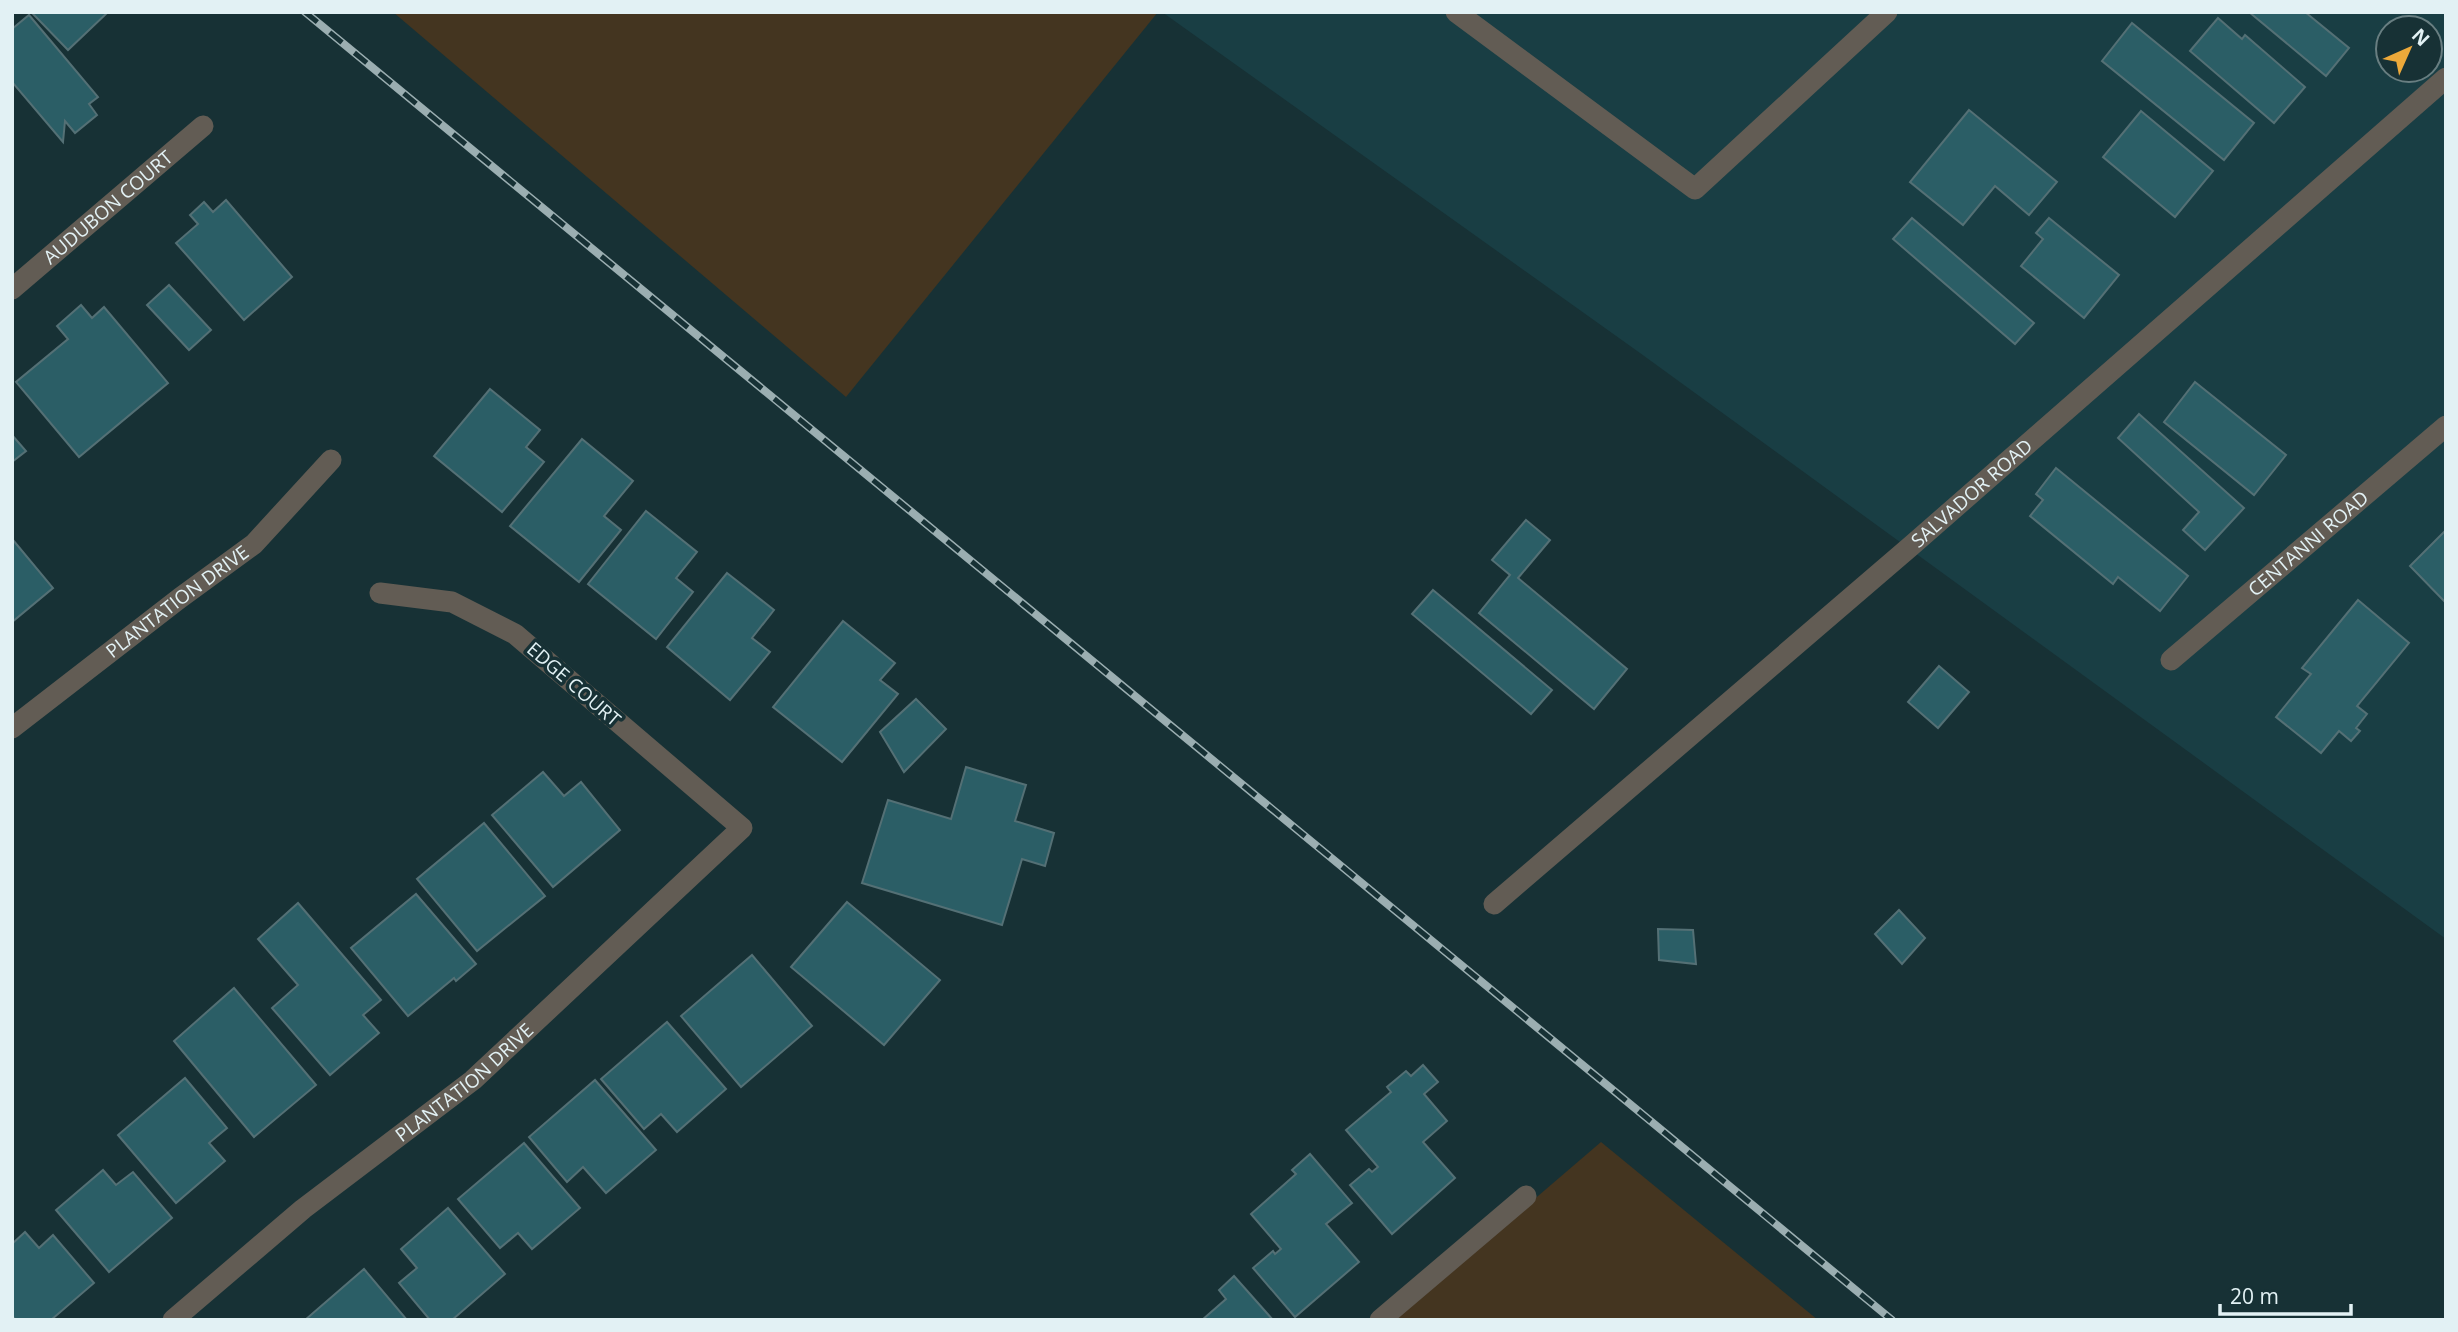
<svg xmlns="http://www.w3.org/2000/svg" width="2458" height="1332" viewBox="0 0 2458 1332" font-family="'Open Sans',sans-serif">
<rect width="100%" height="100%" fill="#173135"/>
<path fill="#193e44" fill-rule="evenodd" d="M 1162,12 L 2446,12 L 2446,939 L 1640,353 ZM 2388,28 L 2430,28 L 2430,70 L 2388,70 Z"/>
<g fill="#443520">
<path d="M 393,12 L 1158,12 L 846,397 Z"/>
<path d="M 1601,1142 L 1818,1320 L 1393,1320 Z"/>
</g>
<g fill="#2b5e66" stroke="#547075" stroke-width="2">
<path d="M 36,12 L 106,12 L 107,13 L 68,50 L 33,14 Z"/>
<path d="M 2249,12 L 2305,12 L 2349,48 L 2326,76 Z"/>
<path d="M 29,15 L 98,97 L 89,104 L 97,115 L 75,133 L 65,121 L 63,142 L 12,82 L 12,29 Z"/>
<path d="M 2218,18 L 2242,39 L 2245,35 L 2305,87 L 2274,123 L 2190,51 Z"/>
<path d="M 2132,23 L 2254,123 L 2224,160 L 2102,61 Z"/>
<path d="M 1969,110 L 2057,182 L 2029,215 L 1995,186 L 1963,225 L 1910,182 Z"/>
<path d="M 2141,111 L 2213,171 L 2175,217 L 2103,157 Z"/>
<path d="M 226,200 L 292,277 L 244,320 L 176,243 L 198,224 L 190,215 L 204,202 L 213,212 Z"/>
<path d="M 1912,218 L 2034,323 L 2015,344 L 1893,239 Z"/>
<path d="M 2049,218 L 2119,275 L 2084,318 L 2021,266 L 2043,239 L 2036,233 Z"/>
<path d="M 169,285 L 211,330 L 189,350 L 147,305 Z"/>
<path d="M 81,305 L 92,318 L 104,307 L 168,383 L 79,457 L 16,382 L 68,339 L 57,326 Z"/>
<path d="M 2195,382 L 2286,455 L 2254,495 L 2164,422 Z"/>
<path d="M 490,389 L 540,430 L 526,447 L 544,462 L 502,512 L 434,456 Z"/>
<path d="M 2139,414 L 2244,508 L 2205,550 L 2183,530 L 2199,512 L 2118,438 Z"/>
<path d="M 12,435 L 26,451 L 12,462 Z"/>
<path d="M 582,439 L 633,481 L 604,516 L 621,530 L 579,582 L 510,526 Z"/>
<path d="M 2056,468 L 2188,576 L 2160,611 L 2118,577 L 2113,584 L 2030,516 L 2043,500 L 2036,494 Z"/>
<path d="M 646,511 L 697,552 L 676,578 L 693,592 L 656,639 L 588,584 Z"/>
<path d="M 1526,520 L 1550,540 L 1518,578 L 1627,669 L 1594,709 L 1479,613 L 1510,575 L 1492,560 Z"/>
<path d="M 2446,530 L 2446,603 L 2410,566 Z"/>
<path d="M 13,540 L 53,588 L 12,622 L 12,541 Z"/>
<path d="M 727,573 L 774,610 L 752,638 L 770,652 L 730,700 L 667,647 Z"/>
<path d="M 1433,590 L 1552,690 L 1531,714 L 1412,614 Z"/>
<path d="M 2358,600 L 2409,643 L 2357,706 L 2367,714 L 2356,728 L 2360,731 L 2351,741 L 2339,731 L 2321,753 L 2276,717 L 2311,674 L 2302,668 Z"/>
<path d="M 843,621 L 895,663 L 880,680 L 898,694 L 842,762 L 773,707 Z"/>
<path d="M 1939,666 L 1969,692 L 1938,728 L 1908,702 Z"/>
<path d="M 916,699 L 946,729 L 904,772 L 880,732 Z"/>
<path d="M 966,767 L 1026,785 L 1015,821 L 1054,833 L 1045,866 L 1022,859 L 1002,925 L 862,883 L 888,800 L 951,819 Z"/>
<path d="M 543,772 L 564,796 L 581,782 L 620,830 L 553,887 L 492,815 Z"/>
<path d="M 484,823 L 545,896 L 477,951 L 417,879 Z"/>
<path d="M 416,894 L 476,964 L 456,981 L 454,978 L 408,1016 L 351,948 Z"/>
<path d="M 847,902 L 940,980 L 884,1045 L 791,967 Z"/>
<path d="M 298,903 L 381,1000 L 363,1015 L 379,1033 L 330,1075 L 272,1008 L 298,985 L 258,939 Z"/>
<path d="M 1899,910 L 1925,938 L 1902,964 L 1875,934 Z"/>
<path d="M 1658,929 L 1693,930 L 1696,964 L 1659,960 Z"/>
<path d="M 752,955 L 812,1026 L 741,1087 L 681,1016 Z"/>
<path d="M 234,988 L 316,1085 L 254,1137 L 174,1041 Z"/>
<path d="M 667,1022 L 726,1089 L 677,1132 L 661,1114 L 644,1129 L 601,1079 Z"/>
<path d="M 1423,1065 L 1438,1082 L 1424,1094 L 1447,1121 L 1423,1142 L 1455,1178 L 1392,1234 L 1350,1185 L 1369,1169 L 1372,1172 L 1378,1167 L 1346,1130 L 1391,1092 L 1387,1087 L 1406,1071 L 1411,1076 Z"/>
<path d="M 185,1078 L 227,1128 L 209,1143 L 225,1161 L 176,1203 L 118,1135 Z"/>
<path d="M 595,1080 L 656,1150 L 606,1193 L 583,1167 L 567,1182 L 529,1137 Z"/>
<path d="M 524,1143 L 580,1208 L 532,1249 L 518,1233 L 500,1248 L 458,1199 Z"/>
<path d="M 1310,1154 L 1352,1203 L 1326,1224 L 1359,1262 L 1295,1317 L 1253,1268 L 1273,1251 L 1275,1254 L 1281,1249 L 1251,1214 L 1296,1174 L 1292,1170 Z"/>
<path d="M 103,1170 L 116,1185 L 133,1172 L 172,1218 L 109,1272 L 56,1210 Z"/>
<path d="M 448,1208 L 505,1274 L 452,1320 L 430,1320 L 399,1283 L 417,1268 L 401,1249 Z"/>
<path d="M 25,1232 L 39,1248 L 53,1235 L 94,1283 L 51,1320 L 16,1320 L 12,1316 L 12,1244 Z"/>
<path d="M 364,1269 L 407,1320 L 305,1320 Z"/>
<path d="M 1234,1276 L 1273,1320 L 1202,1320 L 1226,1299 L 1219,1290 Z"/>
</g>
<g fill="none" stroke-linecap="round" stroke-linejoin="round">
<path stroke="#625c54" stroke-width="21" d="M 1456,12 L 1695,189 L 1887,12"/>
<g stroke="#625c54" stroke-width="21">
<path id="s1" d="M 12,289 L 203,126"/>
<path id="s2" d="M 2171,660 L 2446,426"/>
<path id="s3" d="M 12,728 L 180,598 L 254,544 L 331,460"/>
<path id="s4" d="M 1494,904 L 1911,546 L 2446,78"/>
<path id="s5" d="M 173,1320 L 303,1209 L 473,1080 L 742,828 L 515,634 L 452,602 L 380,593"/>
<path d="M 1380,1320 L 1526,1196"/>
</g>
<g stroke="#9baeb1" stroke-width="8">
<path id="rail" d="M 305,12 L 1892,1320"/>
</g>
<use href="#rail" stroke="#173135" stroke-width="5" stroke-dasharray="16" stroke-linecap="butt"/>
</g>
<g text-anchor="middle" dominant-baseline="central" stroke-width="7" stroke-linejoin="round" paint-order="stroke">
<g font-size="19" fill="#e2f1f4" stroke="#173135">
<text stroke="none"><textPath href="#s1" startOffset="126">AUDUBON COURT</textPath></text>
<text stroke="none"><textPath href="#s4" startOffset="630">SALVADOR ROAD</textPath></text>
<text stroke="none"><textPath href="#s2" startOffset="180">CENTANNI ROAD</textPath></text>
<text stroke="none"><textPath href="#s3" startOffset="208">PLANTATION DRIVE</textPath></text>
<text transform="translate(574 684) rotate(41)">EDGE COURT</text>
<text stroke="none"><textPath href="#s5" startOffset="376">PLANTATION DRIVE</textPath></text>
</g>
</g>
<rect width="2458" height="1332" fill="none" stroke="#e2f1f4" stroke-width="28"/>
<g transform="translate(2409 49) rotate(45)"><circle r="33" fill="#173135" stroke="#687e81" stroke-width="2"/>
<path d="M0-5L12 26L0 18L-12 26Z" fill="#eca93a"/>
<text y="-10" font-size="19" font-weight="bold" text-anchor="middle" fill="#e2f1f4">N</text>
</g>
<path d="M2220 1304v10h131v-10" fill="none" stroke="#e2f1f4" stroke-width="3.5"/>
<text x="2230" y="1304" font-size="21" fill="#e2f1f4" stroke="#173135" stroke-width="5" paint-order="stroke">20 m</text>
</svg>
